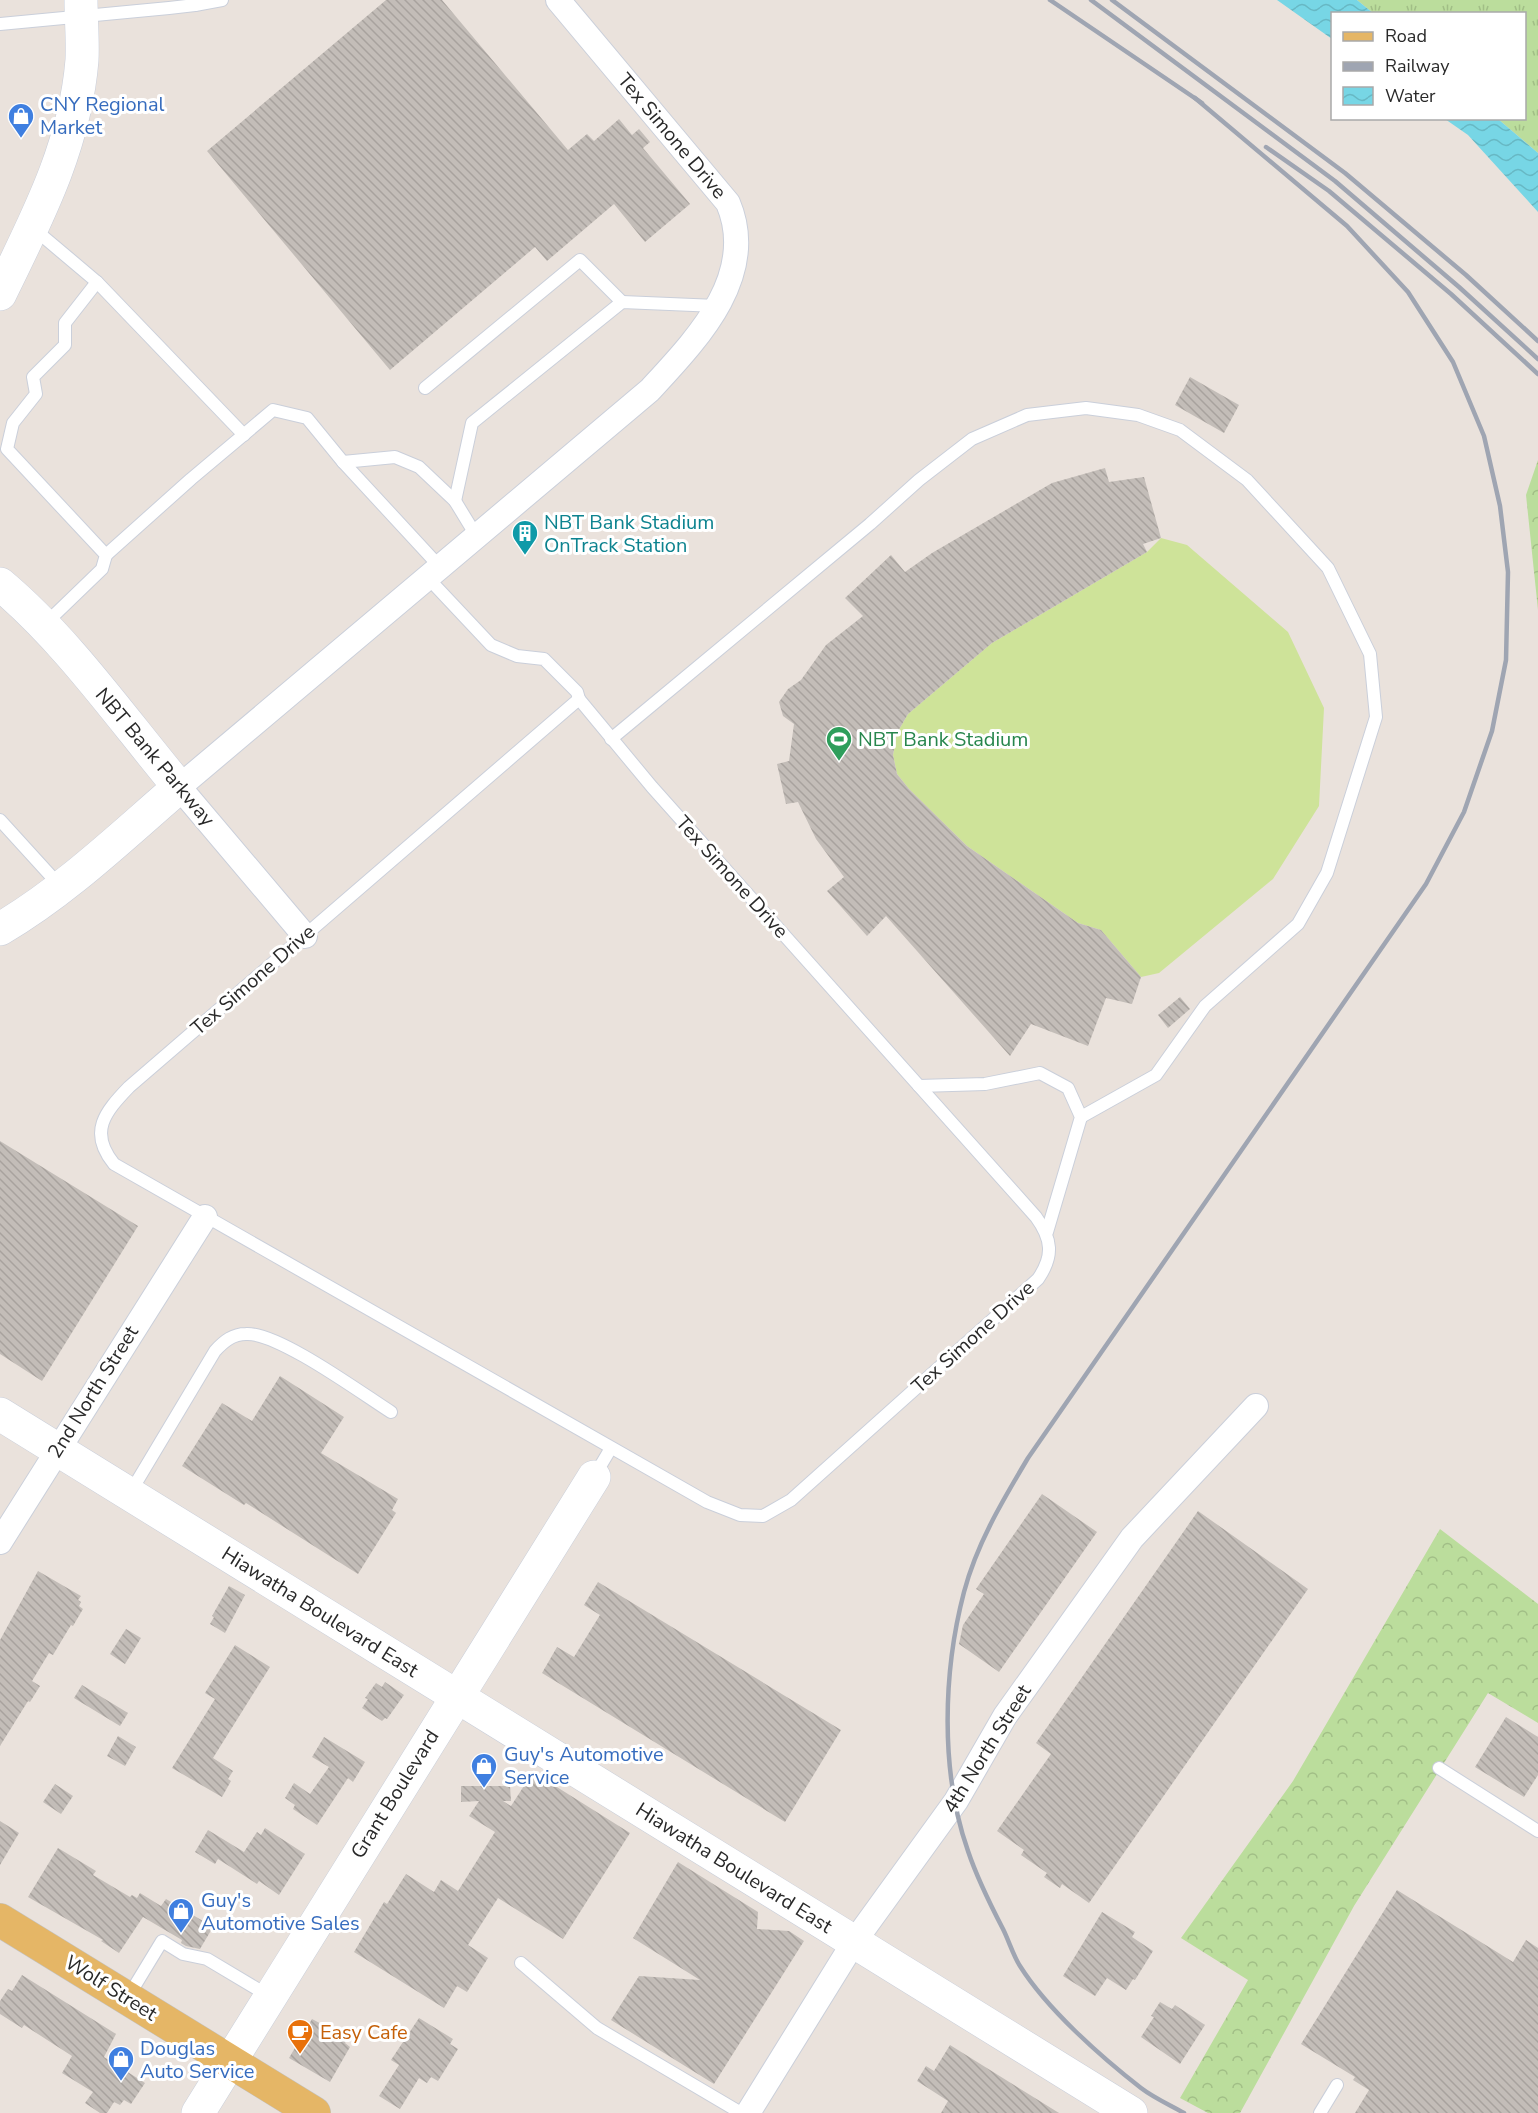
<svg xmlns="http://www.w3.org/2000/svg" width="1538" height="2113" viewBox="0 0 1538 2113" font-family="'Nunito Sans',sans-serif">
<defs>
<pattern id="grass-tufts" width="24" height="20" patternUnits="userSpaceOnUse" patternTransform="scale(1.5)"><rect width="24" height="20" fill="#bbdd9c"/><path d="M3 7l-1-3M5 7V3M7 7l1-3M15 17l-1-3M17 17v-4M19 17l1-3" fill="none" stroke="#a1be86"/></pattern>
<pattern id="forest-crowns" width="20" height="18" patternUnits="userSpaceOnUse" patternTransform="scale(1.5)"><rect width="20" height="18" fill="#bbdd9c"/><path d="M2 6a3 3 0 1 1 6 0M12 15a3 3 0 1 1 6 0" fill="none" stroke="#a1be86"/></pattern>
<pattern id="water-waves" width="16" height="10" patternUnits="userSpaceOnUse" patternTransform="scale(1.5)"><rect width="16" height="10" fill="#77d6e5"/><path d="M0 5q4-4 8 0t8 0" fill="none" stroke="#67b8c4"/></pattern>
<pattern id="building-back-hatch" width="6" height="6" patternUnits="userSpaceOnUse" patternTransform="scale(1.5)"><rect width="6" height="6" fill="#c3bdb8"/><path d="M-1 5l2 2M0 0l6 6M5-1l2 2" fill="none" stroke="#a8a29e"/></pattern>
</defs>
<rect width="100%" height="100%" fill="#eae2dc"/>
<path fill="url(#grass-tufts)" d="M 1357,0 L 1538,0 L 1538,153 L 1498,119 L 1524,118 L 1524,14 L 1373,13 Z"/>
<g fill="url(#forest-crowns)">
<path d="M 1538,460 L 1538,610 L 1526,495 Z"/>
<path d="M 1440,1529 L 1538,1604 L 1538,1723 L 1488,1693 L 1354,1906 L 1240,2113 L 1208,2113 L 1180,2098 L 1248,1980 L 1181,1938 L 1293,1781 Z"/>
</g>
<path fill="#cee399" d="M 1161,538 L 1187,545 L 1288,632 L 1324,708 L 1319,806 L 1273,879 L 1159,973 L 1141,977 L 1101,930 L 1078,923 L 967,846 L 909,789 L 897,774 L 893,755 L 897,733 L 908,714 L 992,643 L 1147,552 Z"/>
<g fill="url(#water-waves)">
<path d="M 1277,0 L 1357,0 L 1373,13 L 1332,14 L 1332,39 Z"/>
<path d="M 1445,119 L 1498,119 L 1538,153 L 1538,212 L 1468,135 Z"/>
</g>
<g fill="url(#building-back-hatch)">
<path d="M 386,0 L 442,0 L 568,150 L 587,134 L 594,141 L 619,119 L 632,135 L 639,129 L 650,142 L 643,148 L 690,204 L 645,242 L 614,204 L 547,261 L 535,247 L 390,370 L 207,151 Z"/>
<path d="M 1190,377 L 1239,405 L 1224,433 L 1175,405 Z"/>
<path d="M 1105,468 L 1109,482 L 1144,477 L 1161,538 L 1143,544 L 1147,552 L 992,643 L 908,714 L 897,733 L 893,755 L 897,774 L 909,789 L 967,846 L 1078,923 L 1101,930 L 1141,977 L 1132,1004 L 1106,998 L 1088,1046 L 1031,1024 L 1010,1056 L 886,916 L 867,936 L 827,891 L 844,877 L 816,839 L 798,802 L 786,804 L 777,764 L 789,761 L 794,724 L 783,716 L 779,702 L 788,689 L 801,680 L 826,645 L 863,616 L 845,598 L 891,555 L 905,572 L 932,553 L 1052,483 Z"/>
<path d="M 1180,997 L 1190,1009 L 1168,1028 L 1158,1015 Z"/>
<path d="M 0,1141 L 138,1226 L 42,1381 L 0,1354 Z"/>
<path d="M 280,1376 L 344,1417 L 321,1453 L 398,1499 L 392,1510 L 396,1513 L 358,1574 L 246,1503 L 244,1505 L 182,1466 L 222,1403 L 252,1421 Z"/>
<path d="M 1042,1494 L 1097,1532 L 999,1672 L 959,1644 L 963,1625 L 984,1594 L 976,1589 Z"/>
<path d="M 1198,1511 L 1308,1589 L 1089,1903 L 1062,1884 L 1060,1888 L 1044,1877 L 1047,1873 L 1021,1855 L 1024,1850 L 997,1831 L 1051,1754 L 1036,1743 Z"/>
<path d="M 38,1571 L 81,1596 L 78,1600 L 81,1602 L 79,1606 L 83,1609 L 73,1626 L 71,1625 L 53,1655 L 49,1653 L 32,1681 L 40,1686 L 30,1702 L 28,1701 L 0,1746 L 0,1640 Z"/>
<path d="M 598,1582 L 841,1730 L 785,1822 L 542,1673 L 557,1647 L 574,1657 L 600,1615 L 584,1605 Z"/>
<path d="M 229,1586 L 245,1595 L 225,1633 L 210,1624 L 214,1617 L 212,1616 Z"/>
<path d="M 126,1629 L 141,1638 L 125,1664 L 110,1654 Z"/>
<path d="M 235,1645 L 270,1667 L 213,1758 L 233,1771 L 228,1779 L 231,1781 L 222,1797 L 172,1768 L 215,1699 L 205,1693 Z"/>
<path d="M 385,1682 L 404,1695 L 387,1719 L 385,1718 L 382,1721 L 362,1708 L 368,1699 L 365,1698 L 376,1683 L 382,1687 Z"/>
<path d="M 82,1685 L 128,1713 L 120,1726 L 74,1698 Z"/>
<path d="M 1506,1717 L 1538,1737 L 1538,1775 L 1524,1797 L 1475,1767 Z"/>
<path d="M 118,1736 L 136,1747 L 125,1766 L 107,1756 Z"/>
<path d="M 324,1737 L 365,1762 L 353,1782 L 348,1778 L 317,1825 L 293,1809 L 295,1805 L 285,1798 L 294,1783 L 310,1794 L 329,1767 L 312,1757 Z"/>
<path d="M 533,1772 L 630,1833 L 563,1939 L 498,1898 L 468,1945 L 488,1958 L 467,1992 L 457,1986 L 444,2008 L 354,1952 L 384,1902 L 387,1904 L 406,1874 L 434,1892 L 441,1880 L 458,1891 L 495,1832 L 469,1816 L 479,1801 L 461,1802 L 461,1786 L 510,1786 L 511,1801 L 503,1801 L 511,1806 Z"/>
<path d="M 55,1784 L 73,1796 L 61,1814 L 43,1802 Z"/>
<path d="M 0,1821 L 19,1833 L 0,1865 Z"/>
<path d="M 265,1828 L 305,1854 L 279,1895 L 259,1881 L 257,1884 L 218,1859 L 215,1864 L 195,1852 L 208,1830 L 244,1852 L 257,1832 L 261,1835 Z"/>
<path d="M 58,1848 L 96,1871 L 93,1875 L 130,1897 L 132,1895 L 137,1898 L 140,1893 L 161,1906 L 166,1899 L 213,1927 L 200,1949 L 186,1946 L 181,1943 L 182,1940 L 143,1917 L 119,1953 L 101,1941 L 103,1940 L 28,1897 Z"/>
<path d="M 678,1862 L 758,1912 L 757,1929 L 789,1931 L 804,1941 L 714,2084 L 611,2020 L 639,1976 L 700,1980 L 633,1938 Z"/>
<path d="M 1397,1890 L 1513,1962 L 1526,1940 L 1538,1948 L 1538,2113 L 1355,2113 L 1369,2090 L 1353,2080 L 1355,2077 L 1301,2044 Z"/>
<path d="M 1102,1912 L 1135,1932 L 1132,1937 L 1153,1951 L 1135,1980 L 1133,1979 L 1126,1990 L 1107,1978 L 1095,1996 L 1063,1976 Z"/>
<path d="M 22,1975 L 116,2034 L 104,2057 L 145,2083 L 131,2104 L 124,2100 L 120,2105 L 114,2102 L 107,2113 L 100,2113 L 85,2103 L 93,2092 L 62,2073 L 72,2056 L 24,2025 L 22,2028 L 0,2014 L 0,2001 L 8,1989 L 12,1991 Z"/>
<path d="M 1160,2002 L 1172,2009 L 1175,2005 L 1205,2025 L 1180,2064 L 1141,2037 L 1154,2017 L 1151,2016 Z"/>
<path d="M 419,2018 L 453,2039 L 450,2044 L 458,2049 L 438,2081 L 431,2077 L 427,2083 L 419,2078 L 400,2109 L 379,2096 L 399,2065 L 391,2060 Z"/>
<path d="M 312,2019 L 348,2038 L 345,2043 L 350,2047 L 330,2082 L 289,2058 Z"/>
<path d="M 950,2045 L 1059,2113 L 941,2113 L 948,2101 L 917,2081 L 926,2066 L 934,2071 Z"/>
</g>
<g fill="none" stroke-linecap="round" stroke-linejoin="round">
<g stroke="#cacfda" stroke-width="14">
<g id="lane">
<path d="M 195,5 L 222,0"/>
<path d="M 0,24 L 169,8 L 195,5 L 195,0"/>
<path d="M 33,228 L 97,282 L 244,435"/>
<path d="M 425,388 L 580,260 L 622,302"/>
<path d="M 343,462 L 395,457 L 419,467 L 455,501 L 477,537"/>
<path d="M 455,501 L 472,423 L 622,302 L 717,306"/>
<path d="M 106,555 L 191,479 L 273,410 L 307,418 L 343,462 L 440,567"/>
<path d="M 428,578 L 491,645 L 517,656 L 544,659 L 577,692 L 579,699"/>
<path d="M 45,624 L 102,569 L 106,555 L 7,449 L 13,423 L 36,394 L 33,377 L 65,345 L 65,323 L 97,282"/>
<path d="M 579,699 L 652,787 L 1036,1217 C 1052,1239 1054,1256 1038,1279 L 791,1500 L 763,1516 L 740,1515 L 707,1502 L 114,1164 C 88,1132 105,1112 129,1087 Z"/>
<path d="M 611,739 L 870,524 L 919,480 L 972,439 L 1027,415 L 1086,408 L 1138,415 L 1180,430 L 1247,480 L 1328,568 L 1370,654 L 1376,717 L 1327,873 L 1298,924 L 1205,1006 L 1156,1075 L 1081,1117"/>
<path d="M 0,820 L 60,886"/>
<path d="M 919,1086 L 985,1084 L 1040,1073 L 1068,1088 L 1081,1117 L 1047,1232"/>
<path d="M 595,1475 L 611,1448"/>
<path d="M 130,1493 L 215,1351 C 224,1341 233,1334 246,1334 C 278,1332 361,1393 391,1412"/>
<path d="M 1439,1768 L 1538,1831"/>
<path d="M 521,1963 L 597,2028 L 741,2113"/>
<path d="M 128,1997 L 162,1941 L 183,1954 L 207,1959 L 269,1996"/>
<path d="M 1320,2113 L 1337,2085"/>
</g>
</g>
<g stroke="#cacfda" stroke-width="26">
<g id="street">
<path d="M 305,936 L 179,787 L 650,390 C 696,340 759,276 728,203 L 558,0"/>
<path d="M 0,1542 L 205,1217"/>
<path d="M 748,2113 L 854,1942 L 956,1801 L 1005,1716 L 1132,1538 L 1256,1406"/>
</g>
</g>
<g stroke="#cacfda" stroke-width="34">
<g id="secondary">
<path d="M 0,294 C 37,218 75,146 82,60 C 83,40 81,20 81,0"/>
<path d="M 0,584 C 68,641 122,719 179,787 C 122,836 65,891 0,929"/>
<path d="M 0,1414 L 1131,2113"/>
<path d="M 198,2113 L 594,1477"/>
</g>
</g>
<g stroke="#c3c3c3" stroke-width="34">
<path id="primary" d="M 0,1920 L 314,2113"/>
</g>
<use href="#lane" stroke="#fff" stroke-width="12"/>
<use href="#street" stroke="#fff" stroke-width="24"/>
<use href="#secondary" stroke="#fff" stroke-width="33"/>
<use href="#primary" stroke="#e5b666" stroke-width="33"/>
<g stroke="#9fa5b2" stroke-width="4.5">
<path d="M 1050,0 L 1202,103"/>
<path d="M 1091,0 L 1335,181 L 1459,287 L 1538,359"/>
<path d="M 1112,0 L 1345,173 L 1466,275 L 1538,341"/>
<path d="M 1266,147 L 1329,191 L 1451,294 L 1538,374"/>
<path d="M 1184,2113 C 1170,2105 1154,2098 1141,2088 C 1101,2057 1047,2009 1020,1966 C 1013,1955 1009,1941 1003,1929 C 990,1904 977,1878 968,1851 C 940,1772 943,1672 964,1592 C 977,1543 1003,1500 1028,1458 L 1426,884 L 1464,812 L 1492,731 L 1506,660 L 1508,572 L 1500,506 L 1484,436 L 1453,362 L 1408,292 L 1347,226 L 1195,98"/>
</g>
</g>
<defs>
<g id="shop-pin" transform="scale(1.35)"><path d="M0 17L-7.5 6A9.5 9.5 0 1 1 7.5 6Z" fill="#3f7fe0" stroke="#fff"/><path d="M-5-2.5h2.3a2.7 3.5 0 0 1 5.4 0H5L5.5 6h-11ZM-1.5-2.5h3a1.5 2.3 0 0 0-3 0Z" fill="#fff"/></g>
<g id="building-pin" transform="scale(1.35)"><path d="M0 17L-7.5 6A9.5 9.5 0 1 1 7.5 6Z" fill="#0f9aa8" stroke="#fff"/><path d="M-4-6H4V6H1V3H-1V6H-4ZM-2.5-4.3h1.7v1.8h-1.7ZM.8-4.3h1.7v1.8H.8ZM-2.5-1h1.7V.8h-1.7ZM.8-1h1.7V.8H.8Z" fill="#fff"/></g>
<g id="stadium-pin" transform="scale(1.35)"><path d="M0 17L-7.5 6A9.5 9.5 0 1 1 7.5 6Z" fill="#2e9e5b" stroke="#fff"/><path d="M0-5a6.5 5 0 1 0 0 10a6.5 5 0 1 0 0-10ZM-3.5-1.8h7v3.6h-7Z" fill="#fff"/></g>
<g id="cafe-pin" transform="scale(1.35)"><path d="M0 17L-7.5 6A9.5 9.5 0 1 1 7.5 6Z" fill="#e8710a" stroke="#fff"/><path d="M-5.5-4.5H6V0H3Q3 3.5 0 3.5H-2.5Q-5.5 3.5-5.5 0ZM3-3.2v2h1.7v-2ZM-6 4.5H4V6H-6Z" fill="#fff"/></g>
</defs>
<g fill-rule="evenodd">
<use href="#shop-pin" x="21" y="116"/>
<use href="#building-pin" x="525" y="533"/>
<use href="#stadium-pin" x="839" y="739"/>
<use href="#shop-pin" x="484" y="1766"/>
<use href="#shop-pin" x="181" y="1911"/>
<use href="#cafe-pin" x="300" y="2032"/>
<use href="#shop-pin" x="121" y="2059"/>
</g>
<g text-anchor="middle" dominant-baseline="central" stroke-width="6" stroke-linejoin="round" paint-order="stroke">
<g font-size="20" fill="#366cbe" stroke="#fff" text-anchor="start">
<text x="40" y="104">CNY Regional<tspan x="40" dy="23">Market</tspan></text>
<text x="504" y="1754">Guy's Automotive<tspan x="504" dy="23">Service</tspan></text>
<text x="201" y="1900">Guy's<tspan x="201" dy="23">Automotive Sales</tspan></text>
<text x="140" y="2048">Douglas<tspan x="140" dy="23">Auto Service</tspan></text>
</g>
<g font-size="20" fill="#292929" stroke="#fff">
<text transform="translate(672 136) rotate(50)">Tex Simone Drive</text>
<text transform="translate(155 757) rotate(50)">NBT Bank Parkway</text>
<text transform="translate(732 877) rotate(48)">Tex Simone Drive</text>
<text transform="translate(253 980) rotate(-41)">Tex Simone Drive</text>
<text transform="translate(973 1337) rotate(-42)">Tex Simone Drive</text>
<text transform="translate(93 1392) rotate(-58)">2nd North Street</text>
<text transform="translate(320 1612) rotate(32)">Hiawatha Boulevard East</text>
<text transform="translate(987 1749) rotate(-58)">4th North Street</text>
<text transform="translate(395 1794) rotate(-58)">Grant Boulevard</text>
<text transform="translate(734 1868) rotate(32)">Hiawatha Boulevard East</text>
<text transform="translate(111 1988) rotate(32)">Wolf Street</text>
</g>
<g font-size="20" fill="#0d838f" stroke="#fff" text-anchor="start">
<text x="544" y="522">NBT Bank Stadium<tspan x="544" dy="23">OnTrack Station</tspan></text>
</g>
<g font-size="20" fill="#27864d" stroke="#fff" text-anchor="start">
<text x="858" y="739">NBT Bank Stadium</text>
</g>
<g font-size="20" fill="#c56008" stroke="#fff" text-anchor="start">
<text x="320" y="2032">Easy Cafe</text>
</g>
</g>
<rect x="1331" y="12" width="195" height="108" fill="#ffffff" stroke="#a9a9a9" stroke-width="1.5"/>
<rect x="1343" y="32" width="30" height="9" fill="#e5b666" stroke="#a9a9a9" stroke-width="1.5"/>
<text x="1385" y="42" font-size="18" fill="#292929">Road</text>
<rect x="1343" y="62" width="30" height="9" fill="#9fa5b2" stroke="#a9a9a9" stroke-width="1.5"/>
<text x="1385" y="72" font-size="18" fill="#292929">Railway</text>
<rect x="1343" y="87" width="30" height="18" fill="url(#water-waves)" stroke="#a9a9a9" stroke-width="1.5"/>
<text x="1385" y="102" font-size="18" fill="#292929">Water</text>
</svg>
